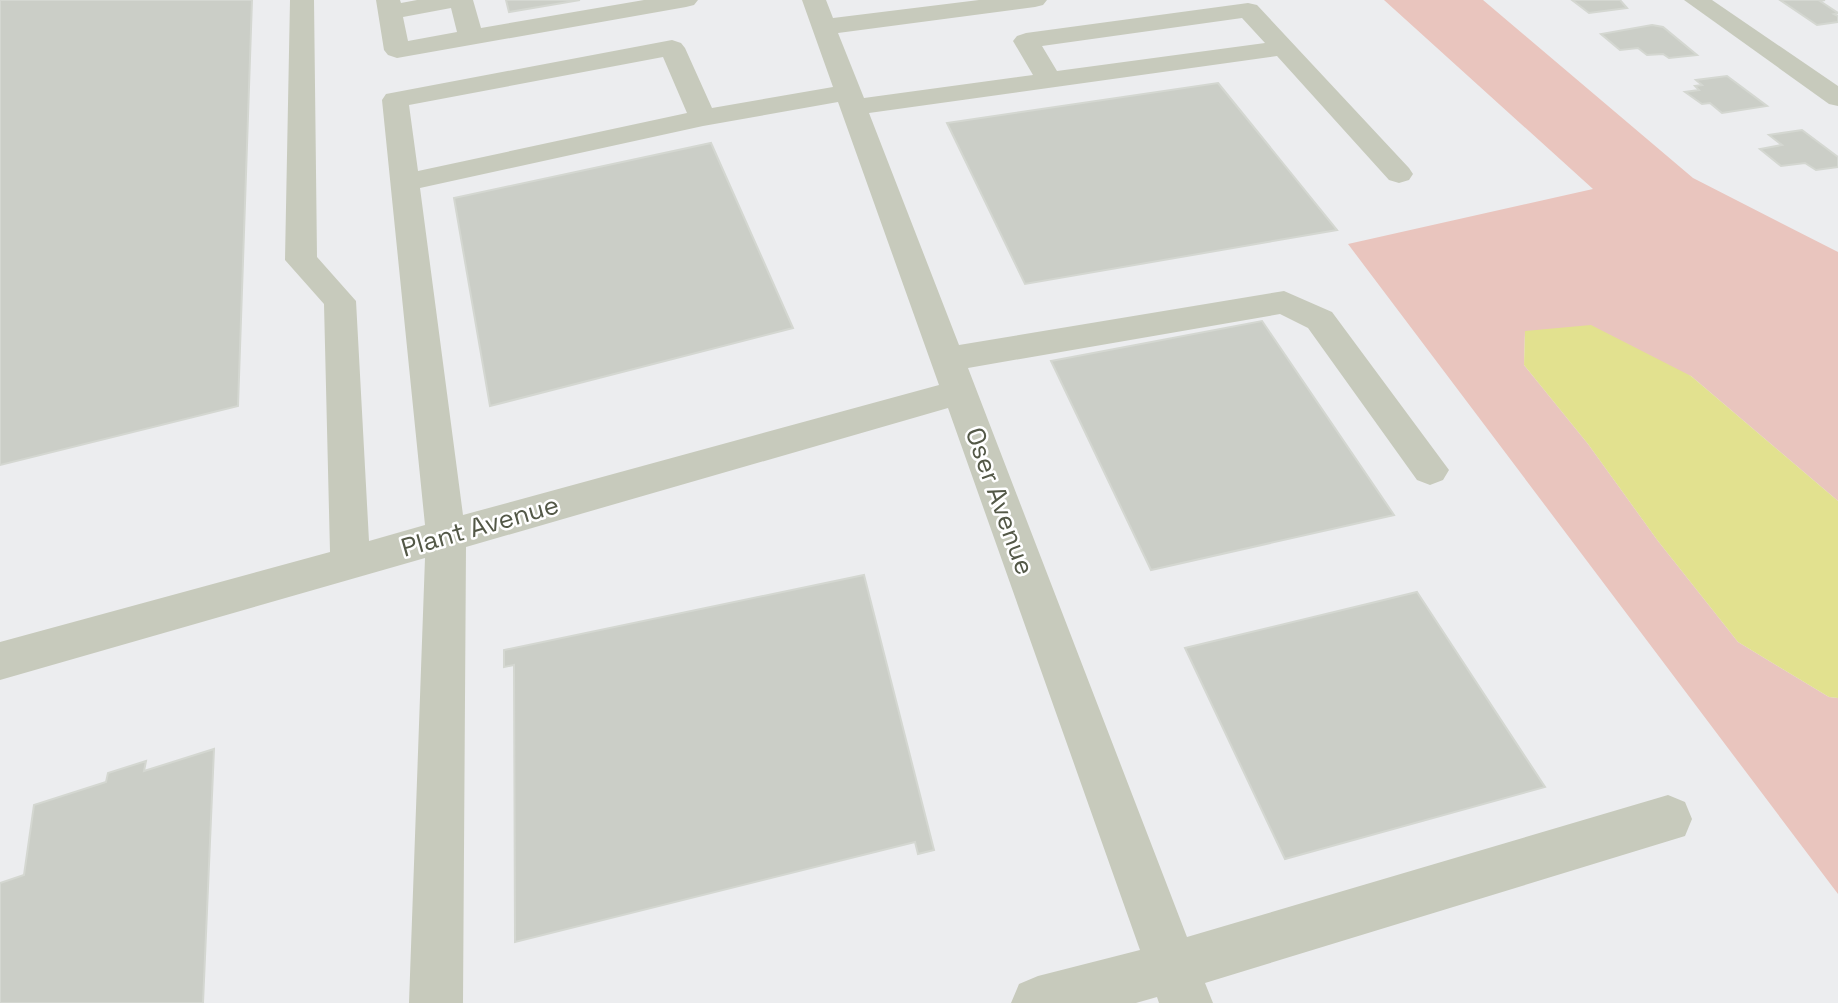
<svg xmlns="http://www.w3.org/2000/svg" width="1838" height="1003" viewBox="0 0 1838 1003" font-family="'Space Grotesk',sans-serif">
<rect width="100%" height="100%" fill="#ecedef"/>
<path fill="#e9c5be" d="M 1384,0 L 1483,0 L 1693,178 L 1838,252 L 1838,501 L 1691,376 L 1525,331 L 1524,365 L 1588,444 L 1658,541 L 1738,642 L 1829,697 L 1838,698 L 1838,894 L 1348,244 L 1593,189 Z"/>
<path fill="#e2e18f" d="M 1591,325 L 1691,376 L 1838,501 L 1838,698 L 1829,697 L 1738,642 L 1658,541 L 1588,444 L 1524,365 L 1525,331 Z"/>
<g fill="#cbcec7" stroke="#d4d7d1" stroke-width="2">
<path d="M 0,0 L 252,0 L 238,406 L 0,465 Z"/>
<path d="M 506,0 L 580,0 L 509,12 Z"/>
<path d="M 1572,0 L 1620,0 L 1627,8 L 1589,13 Z"/>
<path d="M 1780,0 L 1825,0 L 1820,1 L 1838,13 L 1834,14 L 1838,16 L 1838,22 L 1817,25 Z"/>
<path d="M 1652,25 L 1663,27 L 1697,55 L 1669,58 L 1663,54 L 1647,55 L 1638,48 L 1620,50 L 1601,34 Z"/>
<path d="M 1727,76 L 1767,106 L 1722,113 L 1710,103 L 1702,104 L 1685,92 L 1699,90 L 1695,86 L 1702,85 L 1696,80 Z"/>
<path d="M 1218,83 L 1337,230 L 1025,284 L 947,123 Z"/>
<path d="M 1802,130 L 1838,157 L 1838,167 L 1816,170 L 1805,163 L 1781,166 L 1760,149 L 1782,145 L 1769,135 Z"/>
<path d="M 711,143 L 793,328 L 490,406 L 454,198 Z"/>
<path d="M 1262,321 L 1394,515 L 1151,570 L 1051,361 Z"/>
<path d="M 864,575 L 934,850 L 918,854 L 915,842 L 515,942 L 514,665 L 504,667 L 504,650 Z"/>
<path d="M 1417,592 L 1545,787 L 1285,859 L 1185,648 Z"/>
<path d="M 214,749 L 203,1003 L 0,1003 L 0,883 L 24,875 L 34,805 L 106,782 L 108,773 L 146,761 L 144,771 Z"/>
</g>
<g fill="none" stroke-linecap="round" stroke-linejoin="round">
<g fill="#c7cabc" fill-rule="evenodd">
<path d="M 290,0 L 314,0 L 317,257 L 356,301 L 369,541 L 425,525 L 382,100 L 386,94 L 672,40 L 681,43 L 685,48 L 712,108 L 833,87 L 802,0 L 826,0 L 833,18 L 979,0 L 1047,0 L 1043,5 L 1035,7 L 838,33 L 864,98 L 1033,75 L 1013,41 L 1017,36 L 1026,33 L 1248,3 L 1257,5 L 1409,168 L 1413,174 L 1409,180 L 1399,183 L 1389,180 L 1277,56 L 869,113 L 959,345 L 1284,291 L 1332,312 L 1449,470 L 1443,480 L 1430,485 L 1417,480 L 1308,328 L 1280,314 L 968,368 L 1187,937 L 1668,795 L 1685,802 L 1692,819 L 1685,836 L 1205,983 L 1213,1003 L 1159,1003 L 1157,997 L 1136,1003 L 1011,1003 L 1019,984 L 1038,976 L 1140,950 L 948,408 L 466,547 L 463,1003 L 409,1003 L 425,558 L 0,680 L 0,642 L 330,552 L 324,304 L 285,260 ZM 1242,18 L 1265,43 L 1057,71 L 1042,46 ZM 663,57 L 687,113 L 418,171 L 409,105 ZM 838,102 L 939,385 L 463,515 L 420,188 L 703,126 Z"/>
<path d="M 376,0 L 400,0 L 401,3 L 417,0 L 473,0 L 481,28 L 644,0 L 698,0 L 694,5 L 686,7 L 397,58 L 388,55 L 384,50 ZM 451,8 L 457,32 L 408,41 L 403,17 Z"/>
<path d="M 1684,0 L 1712,0 L 1838,86 L 1838,106 L 1829,104 Z"/>
</g>
</g>
<g text-anchor="middle" dominant-baseline="central" stroke-width="5" stroke-linejoin="round" paint-order="stroke">
<g font-size="26" fill="#535847" stroke="#fff">
<text transform="translate(1000 501) rotate(70)">Oser Avenue</text>
<text transform="translate(480 526) rotate(-16)">Plant Avenue</text>
</g>
</g>
</svg>
